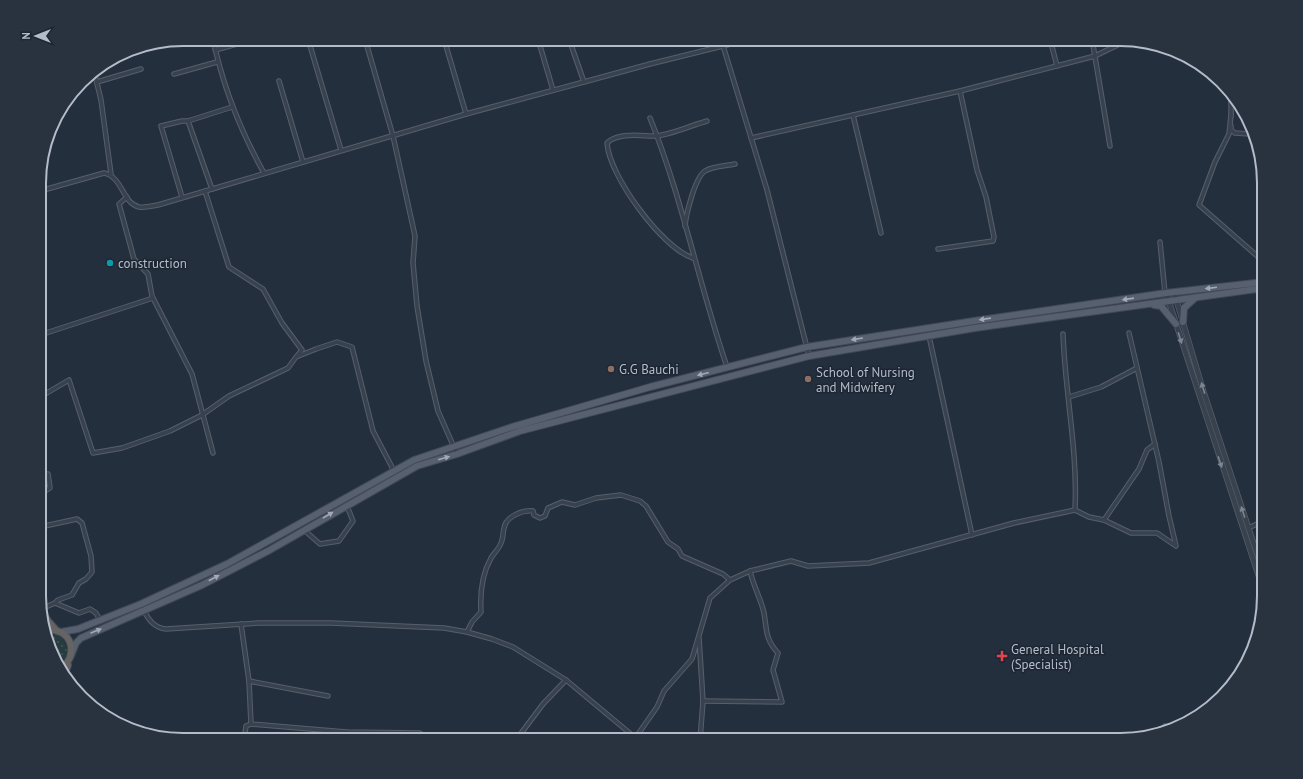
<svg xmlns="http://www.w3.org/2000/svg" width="1303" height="779" viewBox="0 0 1303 779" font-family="'PT Sans',sans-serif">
<defs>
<pattern id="grass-dots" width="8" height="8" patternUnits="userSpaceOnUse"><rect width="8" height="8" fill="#263c3f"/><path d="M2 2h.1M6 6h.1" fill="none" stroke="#435659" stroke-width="1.8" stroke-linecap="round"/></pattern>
</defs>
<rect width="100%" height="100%" fill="#242f3e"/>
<path fill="url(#grass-dots)" d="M 47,633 L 59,636 C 69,645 70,656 59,665 Z"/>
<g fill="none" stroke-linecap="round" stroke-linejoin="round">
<g stroke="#565f6c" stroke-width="5.5">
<g id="minor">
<path d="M 213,39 C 223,87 240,130 264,173"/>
<path d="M 308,39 L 341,150"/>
<path d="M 365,39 L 393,136 L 415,236 L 413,263 L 417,306 L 426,361 L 438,411 L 457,454"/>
<path d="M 444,39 L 466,114"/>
<path d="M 538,39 L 553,90"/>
<path d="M 569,39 L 584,82"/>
<path d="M 721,39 L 767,190 L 809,356"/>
<path d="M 1050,39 L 1057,66"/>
<path d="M 1092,39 L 1110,146"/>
<path d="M 215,50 L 256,39"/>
<path d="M 94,71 L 101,100 L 111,174"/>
<path d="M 174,74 L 217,62"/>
<path d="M 279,81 L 303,162"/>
<path d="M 97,82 L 141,69"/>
<path d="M 853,115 L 881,233"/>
<path d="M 1231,115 L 1229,134 L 1215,162 L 1199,205 L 1264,262"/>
<path d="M 1231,116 L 1231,95"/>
<path d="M 650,118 C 682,197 699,285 727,367"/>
<path d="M 188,121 L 212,189"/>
<path d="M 1231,126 L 1231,130 L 1235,133 L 1250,134"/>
<path d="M 751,138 L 960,91 L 1095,56 L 1126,41"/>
<path d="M 40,191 L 104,173 C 123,177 122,203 139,207 C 145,208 152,206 158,205 L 466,114 L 650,64 L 751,39"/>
<path d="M 205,191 L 229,267 L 263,289 L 282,323 L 302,350 L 297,356"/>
<path d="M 127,197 L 119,204 L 134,259 L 148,274 L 152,296 L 192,374 L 213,453"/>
<path d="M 182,197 L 161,126 L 182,121 L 188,121 L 232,107"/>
<path d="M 685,226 C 686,215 695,177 705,171 C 713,166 726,166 735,164"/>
<path d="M 1160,242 L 1165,293"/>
<path d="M 938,249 L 993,241 L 994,237 L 986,197 L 977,170 L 960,91"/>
<path d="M 693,258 C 663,249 609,176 607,143 C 618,132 641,136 655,136 C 670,135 692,125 707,121"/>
<path d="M 1063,334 C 1065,393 1078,451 1075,510"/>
<path d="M 40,335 L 153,298"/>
<path d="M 929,336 L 972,535"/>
<path d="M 40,397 L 69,380 L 93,453 L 122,448 L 170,431 L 202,415 L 229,396 L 288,368 L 296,357 L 316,349 L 337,342 L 352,347 L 373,431 L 394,471"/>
<path d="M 1069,397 L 1101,387 L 1137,368"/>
<path d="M 40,494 L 50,488 L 48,474"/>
<path d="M 1104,520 L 1139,469 L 1147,450 L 1155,444"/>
<path d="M 40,527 L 77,519 L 82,523 L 91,556 L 92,572 L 86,579 L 79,583 L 72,595 L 58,600 L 55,603"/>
<path d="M 1248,528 L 1264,521"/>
<path d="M 304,530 L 320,544 L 339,541 L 353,521 L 347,506"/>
<path d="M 41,609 L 55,603 L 79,613 L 90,609 L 96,613 L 100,620"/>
<path d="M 143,609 C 148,619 154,628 166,629 L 259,623 L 331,623 L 444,628 L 467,632 L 492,639 L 513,647 L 566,680 L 638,740"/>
<path d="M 241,624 L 249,681 L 251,724 L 346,732 L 420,733 L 428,740"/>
<path d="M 467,632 L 472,622 L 481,612 C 480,595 482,574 491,558 C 494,553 499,549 501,543 C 503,539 503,533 504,528 C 506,516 523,510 533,511 L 534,515 L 540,518 L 545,516 L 548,508 L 562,502 L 575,505 L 596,498 L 621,495 L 640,501 L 646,506 L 668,542 L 678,549 L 682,556 L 723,574 L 730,580"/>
<path d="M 699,638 L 703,701 L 700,740"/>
<path d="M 249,681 L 328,696"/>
<path d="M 703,701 L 782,702 L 773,670 L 778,653 C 765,639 767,630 764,613 C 761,599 753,585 750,571"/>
<path d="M 1165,726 L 1166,728"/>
<path d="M 636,737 L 657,707 L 664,691 L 692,659 L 710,598 L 730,580 L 750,571 L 791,561 L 808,566 L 869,563 L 1014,523 L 1075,510 L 1089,517 L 1104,520 L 1131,533 L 1157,533 L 1176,546 L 1169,516 L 1159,462 L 1129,333"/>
<path d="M 244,740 L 246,726 L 251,724"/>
<path d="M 346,740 L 346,732"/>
<path d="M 516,740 L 543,704 L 566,680"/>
</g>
</g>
<g stroke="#565f6c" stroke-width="6">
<g id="tertiary">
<path d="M 1174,292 L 1203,390 L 1264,575"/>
<path d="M 1166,293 L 1264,592"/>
</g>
</g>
<g stroke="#414a57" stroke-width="8">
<g id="primary">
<path d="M 1154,305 L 1161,306 L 1176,324"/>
<path d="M 1183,322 L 1184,308 L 1195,298"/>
<path d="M 61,632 L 78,629 L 141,604 L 227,564 L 414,460 L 512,427 L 650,387 L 807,347 L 974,321 L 1166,293 L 1264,282"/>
<path d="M 70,658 L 76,643 L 81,638 L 202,585 L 268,551 L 417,466 L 457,454 L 520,431 L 809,356 L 975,328 L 1264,288"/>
</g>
</g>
<g stroke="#434c59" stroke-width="8">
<g id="trunk">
<path d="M 40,607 L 48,621 L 57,631"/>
<path d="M 46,630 C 71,627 80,654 61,669"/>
<path d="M 64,677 L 68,665"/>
</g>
</g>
<use href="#minor" stroke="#38414e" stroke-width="3.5"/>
<use href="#tertiary" stroke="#38414e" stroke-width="4.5"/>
<use href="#primary" stroke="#56606e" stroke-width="6"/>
<use href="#trunk" stroke="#656462" stroke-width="6"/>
</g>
<defs><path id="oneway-solid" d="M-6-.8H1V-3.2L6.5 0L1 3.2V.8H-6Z"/></defs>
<g fill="#a1aab7">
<use href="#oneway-solid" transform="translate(1211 288) rotate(173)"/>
<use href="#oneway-solid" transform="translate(1128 299) rotate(172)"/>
<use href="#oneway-solid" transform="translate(985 319) rotate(172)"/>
<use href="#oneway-solid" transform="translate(857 339) rotate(171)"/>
<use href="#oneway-solid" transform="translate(703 374) rotate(166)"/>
<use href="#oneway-solid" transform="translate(444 458) rotate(-16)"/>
<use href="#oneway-solid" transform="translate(328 515) rotate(-31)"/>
<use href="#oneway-solid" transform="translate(214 578) rotate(-28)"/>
<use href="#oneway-solid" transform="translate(96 631) rotate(-23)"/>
</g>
<g fill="#7c8592">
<use href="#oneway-solid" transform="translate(1180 338) rotate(73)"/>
<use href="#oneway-solid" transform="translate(1203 388) rotate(-107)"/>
<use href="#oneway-solid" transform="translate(1220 462) rotate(72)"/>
<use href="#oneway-solid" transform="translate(1243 512) rotate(-108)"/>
</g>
<circle fill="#0f9aa8" stroke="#1d2633" stroke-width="1.5" cx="110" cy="263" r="4"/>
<g fill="#8d6e63" stroke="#1d2633" stroke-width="1.5">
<circle cx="611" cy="369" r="4"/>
<circle cx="808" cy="379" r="4"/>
</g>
<path fill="#e0444e" stroke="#1d2633" stroke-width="1.5" d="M1000 650h4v4h4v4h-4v4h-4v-4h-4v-4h4z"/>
<g text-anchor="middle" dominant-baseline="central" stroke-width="3" stroke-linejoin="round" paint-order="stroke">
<g font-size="13" fill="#b4bcc9" stroke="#1d2633" text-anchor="start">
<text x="118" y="263">construction</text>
<text x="619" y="369">G.G Bauchi</text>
<text x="816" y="372">School of Nursing<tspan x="816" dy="15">and Midwifery</tspan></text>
<text x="1011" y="649">General Hospital<tspan x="1011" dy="15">(Specialist)</tspan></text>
</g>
</g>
<path d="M0 0H1303V779H0ZM183 46H1120A137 137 0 0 1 1257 183V596A137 137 0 0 1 1120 733H183A137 137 0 0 1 46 596V183A137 137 0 0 1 183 46Z" fill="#29323f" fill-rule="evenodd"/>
<path fill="none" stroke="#b4bcc9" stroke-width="2" d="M183 46H1120A137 137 0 0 1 1257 183V596A137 137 0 0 1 1120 733H183A137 137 0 0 1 46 596V183A137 137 0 0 1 183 46Z"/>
<g transform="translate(36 36) rotate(270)" stroke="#1d2633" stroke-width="3" paint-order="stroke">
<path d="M0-3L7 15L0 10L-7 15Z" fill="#b4bcc9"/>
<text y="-6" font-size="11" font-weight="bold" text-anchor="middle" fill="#b4bcc9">N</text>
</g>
</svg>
